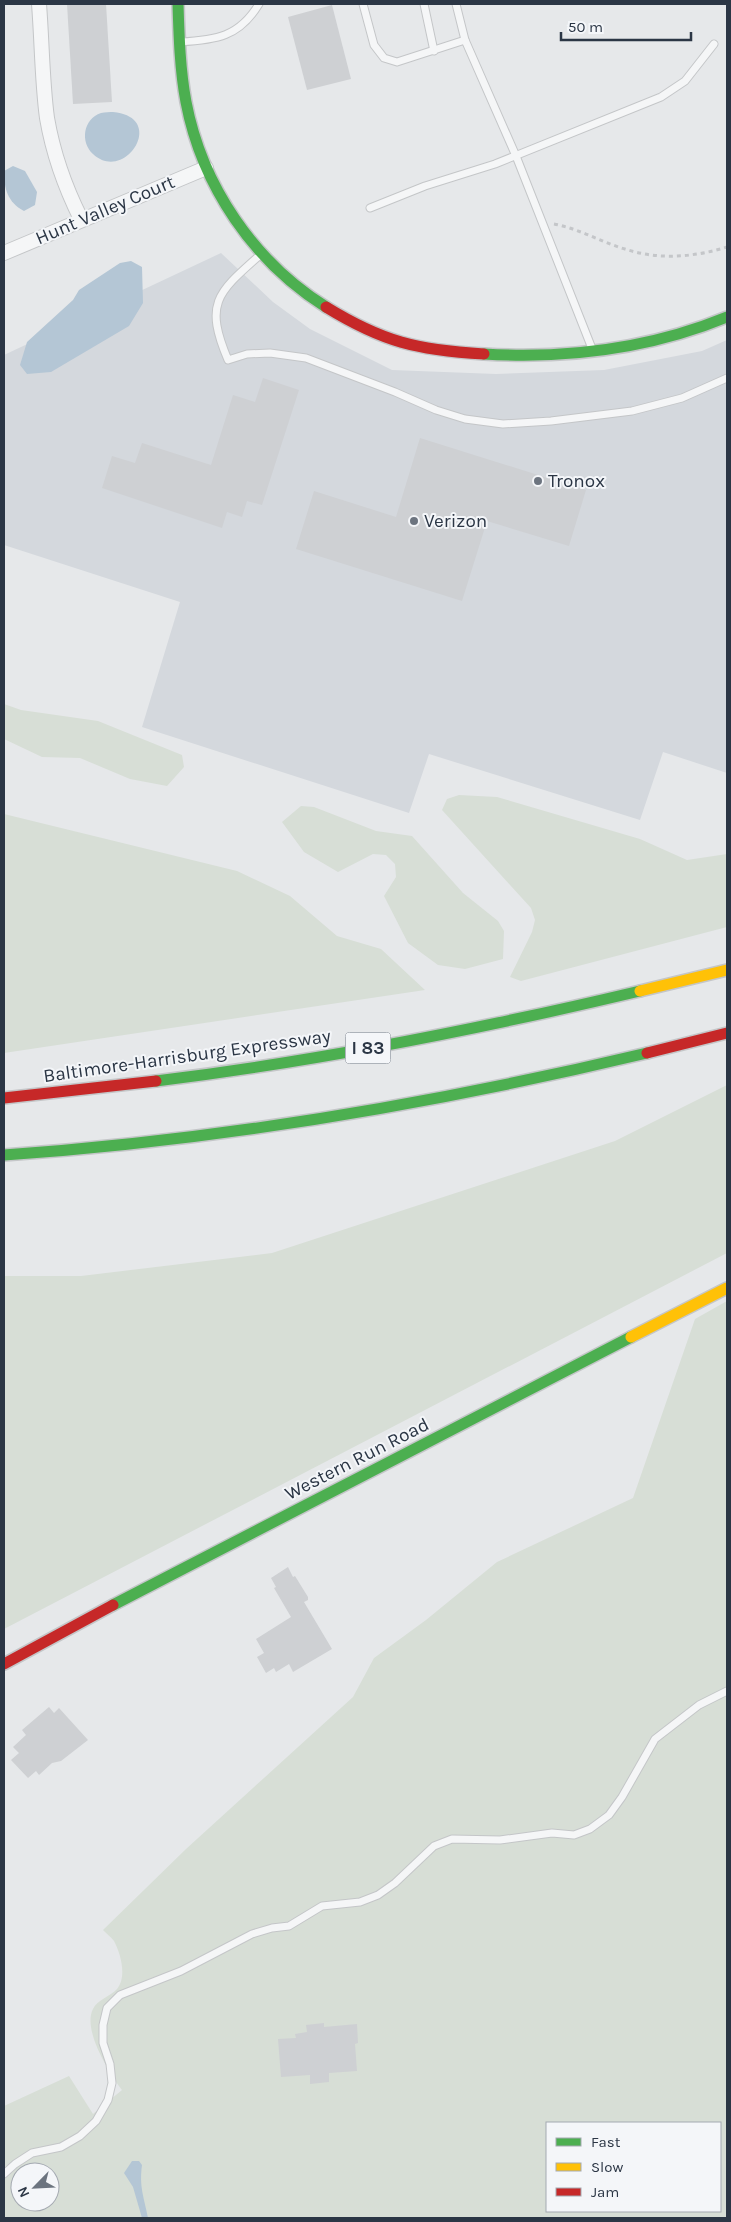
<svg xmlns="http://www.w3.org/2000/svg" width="731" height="2222" viewBox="0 0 731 2222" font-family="Karla,sans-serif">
<rect width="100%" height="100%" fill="#e6e8ea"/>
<path fill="#d4d8dd" d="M 221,253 L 273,302 L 310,329 L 392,370 L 496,374 L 604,370 L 702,351 L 727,340 L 727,773 L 663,752 L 640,820 L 429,754 L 409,813 L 142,727 L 180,602 L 4,545 L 4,355 Z"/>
<g fill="#d7ded6" fill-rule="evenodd">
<path d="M 4,704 L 21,710 L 98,721 L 182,755 L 184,767 L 167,786 L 130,779 L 80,758 L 42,757 L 4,739 Z"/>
<path d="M 459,795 L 497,797 L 640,839 L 687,860 L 727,854 L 727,927 L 521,981 L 510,977 L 532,932 L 535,920 L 531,908 L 442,810 L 447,799 Z"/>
<path d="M 301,806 L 314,807 L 376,831 L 412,836 L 463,893 L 498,921 L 504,931 L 503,959 L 465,969 L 438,965 L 408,943 L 384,896 L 396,877 L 395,864 L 386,855 L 373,854 L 338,872 L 304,852 L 282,822 Z"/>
<path d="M 4,814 L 237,871 L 290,896 L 337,936 L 381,949 L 425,990 L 4,1053 Z"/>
<path d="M 727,1085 L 727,1253 L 4,1629 L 4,1276 L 81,1276 L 272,1253 L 615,1141 Z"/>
<path d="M 727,1301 L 727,2218 L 4,2218 L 4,2106 L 69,2076 L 93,2114 L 122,2090 C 110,2074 82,2030 93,2009 C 97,2000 111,1996 117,1989 C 127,1977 121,1954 114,1941 C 111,1937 106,1933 103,1930 L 186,1849 L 353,1697 L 374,1658 L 426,1620 L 497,1562 L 633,1498 L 695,1319 ZM 547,2123 L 720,2123 L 720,2211 L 547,2211 ZM 20,2172 L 50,2172 L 50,2202 L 20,2202 Z"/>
</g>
<g fill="#b4c6d5">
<path d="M 113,112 C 168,117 125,184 93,154 C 80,142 83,119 101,113 C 105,112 110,112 113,112 Z"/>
<path d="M 13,166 L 25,171 L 37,192 L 35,205 L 24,211 C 7,202 4,188 4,171 Z"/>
<path d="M 131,261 L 142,267 L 143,303 L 129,326 L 51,372 L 27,374 L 20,365 L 27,342 L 73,300 L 79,290 L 120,263 Z"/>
<path d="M 132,2161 L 139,2161 L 142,2165 C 139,2187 144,2197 148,2218 L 142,2218 L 133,2187 L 124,2173 Z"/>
</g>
<g fill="#ced0d3">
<path d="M 67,4 L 106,4 L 112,102 L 73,104 Z"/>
<path d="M 332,5 L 351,79 L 307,90 L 288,17 Z"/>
<path d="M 263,378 L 299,390 L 262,505 L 247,501 L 242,517 L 227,512 L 222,528 L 102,488 L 112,456 L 135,463 L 142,443 L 211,465 L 233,395 L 255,402 Z"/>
<path d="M 420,438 L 586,490 L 569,546 L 487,521 L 462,601 L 296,549 L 314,491 L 396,517 Z"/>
<path d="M 288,1567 L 293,1577 L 295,1576 L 308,1597 L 308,1600 L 304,1602 L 332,1649 L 293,1672 L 289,1664 L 276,1672 L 274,1668 L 266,1673 L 257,1657 L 264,1653 L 256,1639 L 291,1617 L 274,1588 L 276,1587 L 271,1578 Z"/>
<path d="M 49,1707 L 54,1713 L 59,1708 L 88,1740 L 61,1761 L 52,1763 L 39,1775 L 36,1771 L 28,1778 L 11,1760 L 19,1753 L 13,1747 L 26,1735 L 22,1730 Z"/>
<path d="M 324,2023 L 324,2027 L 357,2024 L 358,2043 L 355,2044 L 357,2071 L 329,2073 L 329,2082 L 310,2084 L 310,2075 L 281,2077 L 278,2039 L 296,2038 L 295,2034 L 307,2032 L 306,2025 Z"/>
</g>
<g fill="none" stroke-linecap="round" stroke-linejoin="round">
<g stroke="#c4c6c8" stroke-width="9">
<g id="lane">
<path d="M 363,4 L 374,45 L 384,58 L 397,62 L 465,40"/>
<path d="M 424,4 L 434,51"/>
<path d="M 456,4 L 465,40 L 516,156 L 593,351"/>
<path d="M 180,42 C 216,40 239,37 259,4"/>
<path d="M 370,208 L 425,186 L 495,164 L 661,97 L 685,81 L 714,44"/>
<path d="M 260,255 C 217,293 204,303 228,360 L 247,354 L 270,353 L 306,358 L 395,392 L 436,410 L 465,419 L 503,424 L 551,421 L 632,411 L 682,398 L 727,378"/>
<path d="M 4,2174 L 15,2164 L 32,2153 L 61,2147 L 80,2136 L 96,2121 L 108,2100 L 112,2083 L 110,2064 L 103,2043 L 103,2025 L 107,2008 L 120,1995 L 181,1971 L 252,1934 L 272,1928 L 289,1926 L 322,1906 L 360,1902 L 378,1895 L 395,1883 L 434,1846 L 452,1839 L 500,1840 L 552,1833 L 574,1835 L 590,1829 L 609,1815 L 622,1797 L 655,1739 L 699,1705 L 727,1691"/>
</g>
</g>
<g stroke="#c4c6c8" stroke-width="16">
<g id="street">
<path d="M 39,4 C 42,41 42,81 47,118 C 53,153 65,187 81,219"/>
<path d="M 4,253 L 206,168"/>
</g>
</g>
<g stroke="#c4c6c8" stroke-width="14">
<g id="fast">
<path d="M 178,4 C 179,37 180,70 186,102 C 202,186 254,262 326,307"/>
<path d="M 484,354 C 568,359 649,349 727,317"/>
<path d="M 156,1081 C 319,1061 480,1029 640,991"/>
<path d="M 4,1155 C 223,1140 433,1104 647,1053"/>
<path d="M 113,1605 L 631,1337"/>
</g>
</g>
<g stroke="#c4c6c8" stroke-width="14">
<g id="slow">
<path d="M 640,991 L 727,970"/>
<path d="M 631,1337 L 727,1288"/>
</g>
</g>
<g stroke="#c4c6c8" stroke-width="14">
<g id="jam">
<path d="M 326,307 C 383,342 417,350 484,354"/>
<path d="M 647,1053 L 727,1033"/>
<path d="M 4,1098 L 156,1081"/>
<path d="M 4,1664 L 113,1605"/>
</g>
</g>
<path stroke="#c4c6c9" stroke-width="3" stroke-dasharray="4 4" stroke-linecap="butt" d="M 554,224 C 580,229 603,243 628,250 C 660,260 695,257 727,247"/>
<use href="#lane" stroke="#f5f6f7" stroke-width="7"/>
<use href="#street" stroke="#f5f6f7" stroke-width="14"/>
<use href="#fast" stroke="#4caf50" stroke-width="11"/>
<use href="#slow" stroke="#ffc107" stroke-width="11"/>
<use href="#jam" stroke="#c62828" stroke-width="11"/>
</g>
<g fill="#6c747f" stroke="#f4f6f9" stroke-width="2">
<circle cx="538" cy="481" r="5"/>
<circle cx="414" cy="521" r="5"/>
</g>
<g text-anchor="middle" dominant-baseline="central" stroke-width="4" stroke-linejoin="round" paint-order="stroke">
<rect fill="#f4f6f9" stroke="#67707b" stroke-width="1" x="345.5" y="1032.5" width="45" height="31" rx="4"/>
<g font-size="18" font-weight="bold" fill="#2b3645">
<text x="368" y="1048">I 83</text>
</g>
<g font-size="19" fill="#2b3645" stroke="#f4f6f9">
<text transform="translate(105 210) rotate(-23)">Hunt Valley Court</text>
<text transform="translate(187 1056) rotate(-8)">Baltimore-Harrisburg Expressway</text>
<text transform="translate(357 1459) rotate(-27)">Western Run Road</text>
</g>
<g font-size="19" fill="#2b3645" stroke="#f4f6f9" text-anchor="start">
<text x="548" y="481">Tronox</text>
<text x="424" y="521">Verizon</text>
</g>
</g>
<rect width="731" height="2222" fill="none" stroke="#2b3645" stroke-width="10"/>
<rect x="546" y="2122" width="175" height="90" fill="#f4f6f9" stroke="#a4a9b1"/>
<rect x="556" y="2138" width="25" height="8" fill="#4caf50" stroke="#a4a9b1"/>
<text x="591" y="2147" font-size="15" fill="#2b3645">Fast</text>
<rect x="556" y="2163" width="25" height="8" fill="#ffc107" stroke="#a4a9b1"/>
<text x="591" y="2172" font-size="15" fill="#2b3645">Slow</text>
<rect x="556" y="2188" width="25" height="8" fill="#c62828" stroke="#a4a9b1"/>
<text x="591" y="2197" font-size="15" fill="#2b3645">Jam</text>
<g transform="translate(35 2187) rotate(246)"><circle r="24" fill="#f4f6f9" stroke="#a4a9b1"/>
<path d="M0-4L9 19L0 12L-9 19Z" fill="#6c747f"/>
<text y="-8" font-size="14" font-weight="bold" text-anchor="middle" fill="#2b3645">N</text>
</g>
<path d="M561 32v8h130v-8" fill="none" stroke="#2b3645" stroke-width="2.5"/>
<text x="568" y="32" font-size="15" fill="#2b3645" stroke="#f4f6f9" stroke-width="4" paint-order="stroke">50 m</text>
</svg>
